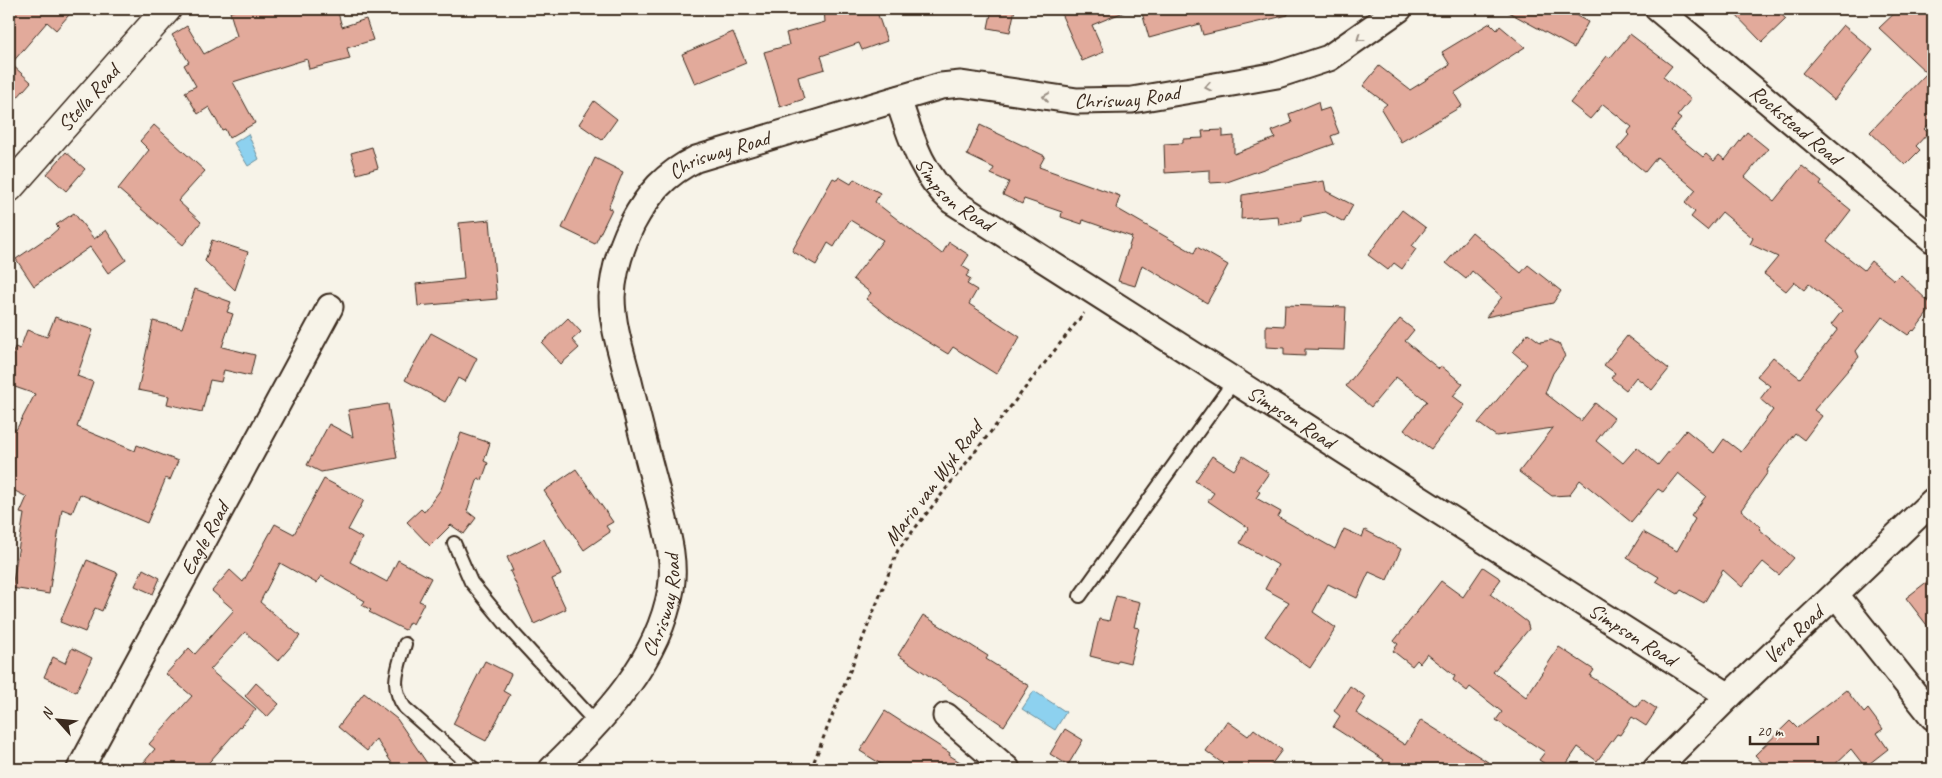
<svg xmlns="http://www.w3.org/2000/svg" width="1942" height="778" viewBox="0 0 1942 778" font-family="Caveat,sans-serif">
<rect width="100%" height="100%" fill="#f7f3e8"/>
<filter id="ink" filterUnits="userSpaceOnUse"><feTurbulence type="fractalNoise" baseFrequency=".02" numOctaves="2"/><feDisplacementMap in="SourceGraphic" scale="10" xChannelSelector="R" yChannelSelector="G"/><feConvolveMatrix kernelMatrix="1 2 1 2 8 2 1 2 1" color-interpolation-filters="sRGB"/></filter>
<g filter="url(#ink)">
<g fill="#8dd1ef" stroke="#6c8e9b">
<path d="M 248,134 L 259,159 L 248,166 L 234,143 Z"/>
<path d="M 1034,691 L 1066,712 L 1055,730 L 1022,709 Z"/>
</g>
<g fill="#e2aa9b" stroke="#3b2a1e">
<path d="M 9,9 L 74,9 L 56,30 L 47,22 L 11,64 L 31,82 L 9,107 Z"/>
<path d="M 240,9 L 337,9 L 342,27 L 366,19 L 373,40 L 347,48 L 350,59 L 309,69 L 307,59 L 233,82 L 255,123 L 229,138 L 225,129 L 222,130 L 209,107 L 198,114 L 185,92 L 196,86 L 184,65 L 189,62 L 172,35 L 187,26 L 204,54 L 237,36 L 230,12 Z"/>
<path d="M 824,9 L 876,9 L 887,41 L 862,50 L 859,43 L 821,56 L 825,69 L 798,77 L 804,99 L 780,107 L 764,52 L 789,45 L 786,33 L 825,22 Z"/>
<path d="M 992,9 L 1015,9 L 1010,32 L 988,28 Z"/>
<path d="M 1059,9 L 1131,9 L 1092,25 L 1104,52 L 1082,61 Z"/>
<path d="M 1141,9 L 1287,9 L 1288,15 L 1203,35 L 1200,24 L 1149,38 Z"/>
<path d="M 1503,9 L 1564,9 L 1588,22 L 1574,48 Z"/>
<path d="M 1730,9 L 1775,9 L 1786,19 L 1762,42 Z"/>
<path d="M 1899,9 L 1933,9 L 1933,120 L 1924,129 L 1928,133 L 1916,146 L 1920,150 L 1905,165 L 1870,132 L 1927,73 L 1879,28 Z"/>
<path d="M 1490,23 L 1497,30 L 1500,26 L 1525,47 L 1454,93 L 1462,106 L 1401,142 L 1381,109 L 1387,104 L 1363,86 L 1379,66 L 1410,90 L 1450,65 L 1442,52 Z"/>
<path d="M 1843,25 L 1873,50 L 1834,100 L 1802,73 Z"/>
<path d="M 733,32 L 746,63 L 695,84 L 682,54 Z"/>
<path d="M 1630,34 L 1672,66 L 1663,77 L 1691,99 L 1677,116 L 1681,119 L 1671,131 L 1703,157 L 1706,154 L 1714,161 L 1719,155 L 1725,160 L 1747,132 L 1768,149 L 1745,177 L 1774,201 L 1802,166 L 1822,182 L 1820,185 L 1851,210 L 1827,241 L 1864,270 L 1871,261 L 1894,280 L 1900,274 L 1933,306 L 1914,331 L 1913,330 L 1908,335 L 1882,317 L 1856,351 L 1859,357 L 1814,410 L 1822,416 L 1804,440 L 1795,433 L 1767,470 L 1768,472 L 1741,510 L 1761,527 L 1759,529 L 1794,558 L 1779,575 L 1763,562 L 1742,587 L 1723,570 L 1704,603 L 1681,590 L 1678,594 L 1656,581 L 1659,577 L 1627,558 L 1643,532 L 1677,551 L 1695,519 L 1691,516 L 1706,496 L 1678,473 L 1663,492 L 1658,489 L 1631,522 L 1580,480 L 1569,495 L 1552,496 L 1519,472 L 1553,428 L 1496,436 L 1478,423 L 1527,364 L 1513,352 L 1528,333 L 1540,342 L 1551,340 L 1559,344 L 1565,356 L 1553,373 L 1545,393 L 1581,421 L 1595,403 L 1614,418 L 1596,441 L 1623,463 L 1637,447 L 1658,465 L 1686,430 L 1714,453 L 1724,439 L 1741,452 L 1773,410 L 1760,399 L 1770,386 L 1757,376 L 1773,357 L 1800,378 L 1838,329 L 1831,325 L 1842,311 L 1809,284 L 1804,290 L 1794,282 L 1786,291 L 1764,274 L 1778,257 L 1750,244 L 1753,238 L 1722,212 L 1707,230 L 1691,217 L 1695,212 L 1685,203 L 1696,190 L 1657,157 L 1645,172 L 1617,149 L 1629,135 L 1627,133 L 1632,127 L 1603,104 L 1590,119 L 1570,103 L 1607,56 L 1610,58 Z"/>
<path d="M 594,101 L 617,119 L 602,140 L 579,124 Z"/>
<path d="M 1318,102 L 1320,111 L 1329,108 L 1339,133 L 1331,136 L 1334,144 L 1227,182 L 1210,183 L 1210,170 L 1165,173 L 1164,144 L 1183,143 L 1183,139 L 1203,138 L 1202,131 L 1223,130 L 1223,137 L 1234,136 L 1234,154 L 1275,138 L 1272,131 L 1292,123 L 1289,114 Z"/>
<path d="M 154,125 L 205,171 L 178,201 L 201,222 L 183,245 L 118,189 L 149,150 L 140,141 Z"/>
<path d="M 980,125 L 1045,156 L 1039,167 L 1120,196 L 1116,208 L 1194,253 L 1197,247 L 1228,265 L 1207,303 L 1142,265 L 1135,286 L 1118,281 L 1132,237 L 1083,220 L 1082,224 L 1061,217 L 1062,212 L 1024,199 L 1022,204 L 1003,195 L 1009,182 L 991,174 L 994,168 L 967,155 Z"/>
<path d="M 372,147 L 378,168 L 357,174 L 351,153 Z"/>
<path d="M 66,152 L 85,169 L 66,191 L 47,174 Z"/>
<path d="M 595,158 L 623,172 L 608,208 L 612,209 L 595,244 L 562,228 Z"/>
<path d="M 839,177 L 851,184 L 854,179 L 880,193 L 875,202 L 942,254 L 949,242 L 969,255 L 962,266 L 970,271 L 966,276 L 971,279 L 967,284 L 977,290 L 969,304 L 1020,337 L 996,374 L 953,347 L 948,354 L 897,323 L 866,299 L 871,293 L 853,279 L 883,240 L 850,220 L 834,247 L 828,243 L 816,265 L 792,251 L 833,178 L 837,180 Z"/>
<path d="M 1324,181 L 1326,191 L 1353,205 L 1344,222 L 1325,212 L 1301,217 L 1301,221 L 1279,225 L 1278,216 L 1241,219 L 1242,195 Z"/>
<path d="M 1402,210 L 1426,228 L 1412,246 L 1416,249 L 1402,269 L 1394,263 L 1388,270 L 1368,255 Z"/>
<path d="M 74,213 L 94,239 L 106,230 L 126,260 L 108,273 L 90,247 L 34,286 L 16,259 L 51,235 L 59,228 L 56,225 Z"/>
<path d="M 490,220 L 497,299 L 418,306 L 416,284 L 464,279 L 459,223 Z"/>
<path d="M 1472,232 L 1521,273 L 1528,265 L 1561,291 L 1553,303 L 1486,317 L 1502,297 L 1472,271 L 1466,279 L 1446,263 Z"/>
<path d="M 212,240 L 248,252 L 235,290 L 205,261 Z"/>
<path d="M 195,289 L 231,302 L 227,312 L 233,314 L 222,347 L 255,355 L 250,376 L 224,370 L 221,382 L 210,380 L 202,412 L 167,404 L 169,396 L 138,390 L 153,321 L 182,328 Z"/>
<path d="M 1285,305 L 1346,307 L 1344,350 L 1305,349 L 1305,356 L 1284,355 L 1284,348 L 1266,347 L 1266,325 L 1284,326 Z"/>
<path d="M 55,317 L 93,330 L 77,376 L 93,382 L 77,427 L 135,451 L 137,445 L 178,461 L 170,480 L 166,478 L 147,523 L 80,494 L 72,513 L 62,509 L 49,594 L 12,588 L 24,514 L 20,513 L 27,497 L 9,488 L 9,426 L 16,430 L 35,394 L 9,385 L 15,368 L 9,364 L 15,347 L 20,349 L 27,330 L 47,337 Z"/>
<path d="M 568,318 L 581,332 L 572,340 L 579,348 L 561,364 L 542,343 Z"/>
<path d="M 1400,319 L 1414,330 L 1405,341 L 1439,369 L 1441,366 L 1463,384 L 1453,396 L 1465,405 L 1431,449 L 1404,430 L 1427,401 L 1396,377 L 1371,407 L 1346,386 Z"/>
<path d="M 431,333 L 477,358 L 465,382 L 458,378 L 445,402 L 405,380 Z"/>
<path d="M 1627,336 L 1669,369 L 1652,390 L 1636,377 L 1626,390 L 1611,378 L 1615,373 L 1604,365 Z"/>
<path d="M 388,404 L 397,458 L 321,472 L 307,465 L 329,424 L 353,437 L 348,410 Z"/>
<path d="M 461,433 L 490,443 L 484,461 L 488,463 L 482,480 L 478,478 L 467,511 L 476,518 L 464,534 L 451,525 L 430,546 L 407,522 L 421,509 L 424,512 L 441,489 Z"/>
<path d="M 1212,456 L 1234,470 L 1243,456 L 1269,473 L 1257,490 L 1260,492 L 1256,498 L 1281,512 L 1278,517 L 1335,549 L 1344,529 L 1362,537 L 1365,530 L 1401,549 L 1387,580 L 1369,572 L 1357,598 L 1328,584 L 1313,612 L 1336,628 L 1310,668 L 1265,636 L 1289,602 L 1265,589 L 1278,565 L 1240,543 L 1248,528 L 1208,501 L 1214,493 L 1195,481 Z"/>
<path d="M 576,469 L 613,522 L 606,526 L 610,532 L 584,550 L 544,491 Z"/>
<path d="M 324,479 L 364,500 L 348,530 L 362,538 L 350,562 L 387,582 L 398,560 L 431,578 L 419,601 L 424,603 L 413,624 L 409,622 L 405,630 L 369,612 L 371,610 L 362,605 L 365,601 L 321,576 L 316,583 L 280,563 L 260,602 L 300,636 L 278,661 L 245,632 L 210,670 L 256,709 L 203,769 L 138,769 L 155,749 L 149,744 L 192,696 L 166,674 L 189,648 L 195,654 L 234,610 L 212,591 L 230,570 L 243,582 L 275,524 L 294,534 Z"/>
<path d="M 544,539 L 561,575 L 552,579 L 566,609 L 534,624 L 510,571 L 513,571 L 507,557 Z"/>
<path d="M 87,560 L 118,573 L 102,611 L 95,608 L 85,632 L 60,622 Z"/>
<path d="M 1483,567 L 1501,579 L 1490,594 L 1527,622 L 1529,629 L 1493,672 L 1526,697 L 1559,647 L 1594,670 L 1590,676 L 1637,707 L 1642,699 L 1657,709 L 1646,726 L 1632,717 L 1620,735 L 1617,734 L 1597,761 L 1578,747 L 1563,769 L 1553,769 L 1539,760 L 1545,752 L 1496,720 L 1502,712 L 1470,687 L 1467,691 L 1453,680 L 1455,676 L 1427,654 L 1420,663 L 1417,660 L 1412,666 L 1393,651 L 1398,644 L 1394,641 L 1441,581 L 1463,597 Z"/>
<path d="M 143,569 L 160,578 L 153,594 L 135,586 Z"/>
<path d="M 1933,577 L 1933,633 L 1906,598 Z"/>
<path d="M 1116,596 L 1140,602 L 1134,627 L 1139,628 L 1130,663 L 1118,660 L 1117,663 L 1090,656 L 1099,619 L 1109,621 Z"/>
<path d="M 923,615 L 988,656 L 986,659 L 1029,686 L 1004,726 L 898,655 Z"/>
<path d="M 72,648 L 92,658 L 76,692 L 44,677 L 53,657 L 65,663 Z"/>
<path d="M 485,661 L 511,674 L 503,691 L 510,695 L 486,741 L 453,724 Z"/>
<path d="M 256,683 L 279,704 L 267,717 L 245,696 Z"/>
<path d="M 1350,686 L 1366,697 L 1356,713 L 1405,745 L 1421,720 L 1499,769 L 1378,769 L 1384,760 L 1333,727 L 1340,716 L 1334,711 Z"/>
<path d="M 1846,690 L 1864,713 L 1868,709 L 1883,729 L 1877,733 L 1888,749 L 1865,767 L 1851,749 L 1830,769 L 1768,769 L 1755,755 L 1790,721 L 1797,728 Z"/>
<path d="M 364,693 L 397,719 L 431,769 L 396,769 L 376,739 L 367,751 L 338,727 Z"/>
<path d="M 885,711 L 950,753 L 949,755 L 971,769 L 889,769 L 860,751 Z"/>
<path d="M 1227,721 L 1248,736 L 1254,729 L 1282,750 L 1268,769 L 1230,769 L 1206,751 Z"/>
<path d="M 1065,729 L 1083,740 L 1068,765 L 1050,754 Z"/>
</g>
<g fill="none" stroke-linecap="round" stroke-linejoin="round">
<g stroke="#3b2a1e" stroke-width="16">
<g id="lane">
<path d="M 454,543 L 471,582 L 513,633 L 597,724"/>
<path d="M 1080,596 L 1234,381"/>
<path d="M 405,644 C 398,669 389,686 405,708 L 474,769"/>
</g>
</g>
<g stroke="#3b2a1e" stroke-width="29">
<g id="street">
<path id="s1" d="M 1658,9 L 1933,240"/>
<path id="s2" d="M 898,99 C 911,137 921,174 952,201 L 1729,696"/>
<path d="M 1836,595 L 1933,717"/>
<path d="M 946,716 L 1007,769"/>
<path id="s3" d="M 80,769 L 330,307"/>
<path id="s4" d="M 552,769 C 603,719 658,663 671,589 C 676,558 666,529 659,499 C 648,459 638,419 628,378 C 621,352 612,324 612,297 C 613,271 621,247 632,224 C 648,194 665,174 696,159 L 941,86 L 961,84 L 1077,101 L 1132,100 L 1238,82 L 1277,75 L 1329,58 L 1399,9"/>
<path id="s5" d="M 1656,769 L 1729,696 L 1933,501"/>
</g>
</g>
<g stroke="#3b2a1e" stroke-width="31">
<g id="secondary">
<path id="s6" d="M 9,188 L 167,9"/>
</g>
</g>
<path stroke="#3b2a1e" stroke-width="3" stroke-dasharray="4 4" stroke-linecap="butt" d="M 811,769 L 898,550 L 1084,313"/>
<use href="#lane" stroke="#f7f3e8" stroke-width="12"/>
<use href="#street" stroke="#f7f3e8" stroke-width="25"/>
<use href="#secondary" stroke="#f7f3e8" stroke-width="28"/>
</g>
<defs><path id="oneway-chevron" d="M-2-3.5L2.5 0L-2 3.5" fill="none" stroke-width="1.6" stroke-linecap="round" stroke-linejoin="round" transform="scale(1.25)"/></defs>
<g stroke="#998e83">
<use href="#oneway-chevron" transform="translate(1360 38) rotate(144)"/>
<use href="#oneway-chevron" transform="translate(1208 87) rotate(170)"/>
<use href="#oneway-chevron" transform="translate(1046 97) rotate(-172)"/>
</g>
</g>
<g text-anchor="middle" dominant-baseline="central" stroke-width="4" stroke-linejoin="round" paint-order="stroke">
<g font-size="21" fill="#3b2a1e" stroke="#f7f3e8">
<text stroke="none"><textPath href="#s4" startOffset="1131">Chrisway Road</textPath></text>
<text stroke="none"><textPath href="#s6" startOffset="120">Stella Road</textPath></text>
<text stroke="none"><textPath href="#s1" startOffset="180">Rockstead Road</textPath></text>
<text stroke="none"><textPath href="#s4" startOffset="711">Chrisway Road</textPath></text>
<text stroke="none"><textPath href="#s2" startOffset="114">Simpson Road</textPath></text>
<text stroke="none"><textPath href="#s2" startOffset="519">Simpson Road</textPath></text>
<text transform="translate(933 483) rotate(-53)">Mario van Wyk Road</text>
<text stroke="none"><textPath href="#s3" startOffset="262">Eagle Road</textPath></text>
<text stroke="none"><textPath href="#s4" startOffset="202">Chrisway Road</textPath></text>
<text stroke="none"><textPath href="#s5" startOffset="192">Vera Road</textPath></text>
<text stroke="none"><textPath href="#s2" startOffset="924">Simpson Road</textPath></text>
</g>
</g>
<rect width="1942" height="778" fill="none" stroke="#f7f3e8" stroke-width="30"/>
<rect x="15" y="15" width="1912" height="748" fill="none" stroke="#3b2a1e" stroke-width="2" filter="url(#ink)"/>
<g transform="translate(58 720) rotate(297)" stroke="#f7f3e8" stroke-width="4" paint-order="stroke">
<path d="M0-4L9 19L0 12L-9 19Z" fill="#3b2a1e"/>
<text y="-8" font-size="14" font-weight="bold" text-anchor="middle" fill="#3b2a1e">N</text>
</g>
<path d="M1750 736v8h68v-8" fill="none" stroke="#3b2a1e" stroke-width="2.5"/>
<text x="1757" y="736" font-size="15" fill="#3b2a1e" stroke="#f7f3e8" stroke-width="4" paint-order="stroke">20 m</text>
</svg>
